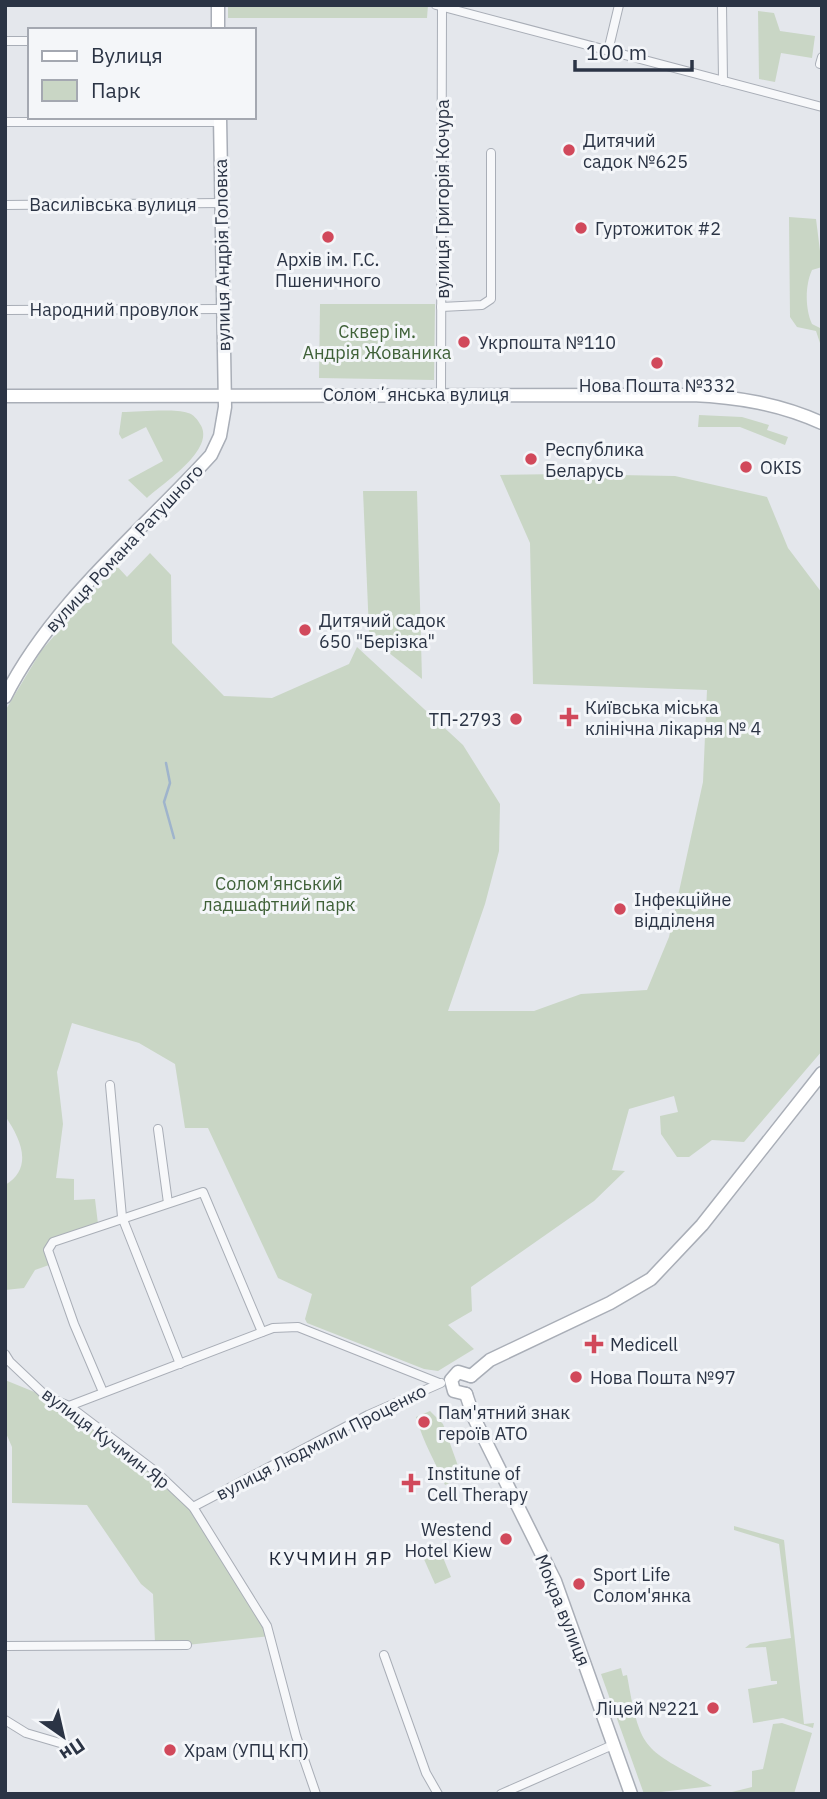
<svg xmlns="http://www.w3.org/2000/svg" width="827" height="1799" viewBox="0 0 827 1799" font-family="'IBM Plex Sans',sans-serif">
<rect width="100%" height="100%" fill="#e4e7ec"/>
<g fill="#c9d6c5">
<path d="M 228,5 L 428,5 L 427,18 L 228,18 Z"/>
<path d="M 758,11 L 774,13 L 780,31 L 815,36 L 812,58 L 781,53 L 775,82 L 759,79 Z"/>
<path d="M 789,217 L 816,219 L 822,267 L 812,270 C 805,285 805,309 812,324 L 822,329 L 822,349 L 816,331 L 797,327 L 790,317 Z"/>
<path d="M 320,304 L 435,304 L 434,380 L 319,378 Z"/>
<path d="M 122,412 C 139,412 173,408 188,413 C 193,414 198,420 200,424 C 217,449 163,483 147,498 L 128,480 L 163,461 L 146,427 L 122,439 L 119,434 Z"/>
<path d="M 699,415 L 742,417 L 769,425 L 767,430 L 788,437 L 785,445 L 740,427 L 698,427 Z"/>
<path d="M 563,474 L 675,476 L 767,497 L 788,548 L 822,593 L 822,1051 L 744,1142 L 712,1140 L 689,1157 L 677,1157 L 661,1134 L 660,1116 L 678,1112 L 674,1096 L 629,1109 L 612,1170 L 625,1171 L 594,1201 L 471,1287 L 472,1311 L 448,1325 L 474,1349 L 438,1371 L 424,1369 L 307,1323 L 305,1319 L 312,1294 L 278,1278 L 208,1128 L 185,1128 L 175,1064 L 139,1043 L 72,1023 L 57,1072 L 63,1124 L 56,1178 L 74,1179 L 74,1200 L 95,1199 L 98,1224 L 51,1241 L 49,1265 L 35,1270 L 24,1288 L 5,1290 L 5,1185 C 34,1168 21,1139 5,1116 L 5,711 L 41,651 L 116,565 L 127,577 L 150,553 L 171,575 L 172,643 L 224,696 L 272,698 L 349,664 L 357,647 L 463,745 L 500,804 L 499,851 L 485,904 L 448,1011 L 534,1011 L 581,994 L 647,990 L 669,937 L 703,782 L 707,690 L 533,684 L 530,543 L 500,475 Z"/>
<path d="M 363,491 L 417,491 L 422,679 L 374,641 L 369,631 Z"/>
<path d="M 5,1380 L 69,1406 L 193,1507 L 271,1636 L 187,1645 L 155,1643 L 153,1594 L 141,1584 L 87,1505 L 12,1503 L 12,1447 L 5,1431 Z"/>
<path d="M 430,1411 L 443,1424 L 462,1477 L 445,1485 C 435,1461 423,1442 416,1417 Z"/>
<path d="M 734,1526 L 784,1540 L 804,1724 L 814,1723 L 813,1728 L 783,1718 L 753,1723 L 748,1689 L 777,1684 L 777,1681 L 771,1681 L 766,1647 L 745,1648 L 750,1644 L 791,1638 L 779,1544 L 734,1530 Z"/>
<path d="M 440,1550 L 451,1577 L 435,1584 L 423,1557 Z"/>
<path d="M 621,1668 L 623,1676 L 627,1675 C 641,1755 644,1747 712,1786 L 644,1794 L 601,1674 Z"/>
<path d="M 782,1723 L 812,1733 L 794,1794 L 724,1794 L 752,1787 L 752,1771 L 763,1769 L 773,1724 Z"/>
</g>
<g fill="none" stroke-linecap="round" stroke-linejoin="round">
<path stroke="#9fb4cc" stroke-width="2.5" d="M 166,763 L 170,783 L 164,802 L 174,838"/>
<g stroke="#a9aeb7" stroke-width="10">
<g id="street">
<path d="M 436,5 L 822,107"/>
<path d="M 722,5 L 723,81"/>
<path d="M 5,41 L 30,41"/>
<path d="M 608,51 L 619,5"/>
<path d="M 820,64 L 822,57"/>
<path d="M 5,122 L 220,122"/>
<path d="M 5,205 L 221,203"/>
<path d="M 441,307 L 482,305 L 491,299 L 491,153"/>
<path d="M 5,310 L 222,309"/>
<path d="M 441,393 L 442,5"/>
<path d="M 110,1085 L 122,1217 L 180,1364"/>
<path d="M 158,1129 L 168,1203"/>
<path d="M 5,1354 L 10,1362 L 47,1397 L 69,1406 L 155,1471 L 193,1507 L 267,1626 L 296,1736 L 316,1794"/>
<path d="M 103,1392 L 74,1324 L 48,1250 L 53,1242 L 203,1192 L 262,1332"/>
<path d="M 69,1406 L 273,1328 L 298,1327 L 439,1383"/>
<path d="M 193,1507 L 368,1415 L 441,1383"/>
<path d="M 5,1646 L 187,1645"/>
<path d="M 384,1655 L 426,1773 L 438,1794"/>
<path d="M 5,1720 L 26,1733 L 77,1748"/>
<path d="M 501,1794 L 615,1744"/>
</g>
</g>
<g stroke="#a9aeb7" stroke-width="15">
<g id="secondary">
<path d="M 218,5 L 218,30"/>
<path d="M 5,396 L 692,395 C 738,397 780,404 822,423"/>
<path d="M 5,697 C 52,603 141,532 211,455 L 220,436 L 225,407 L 220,117"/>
<path d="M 471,1376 L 490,1360 L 610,1303 L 651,1279 L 702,1225 L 822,1073"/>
<path d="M 466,1394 L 474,1418 L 555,1581 L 631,1794"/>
<path d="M 466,1394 L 454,1391 L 451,1380 L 458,1372 L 471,1376"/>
</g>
</g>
<use href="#street" stroke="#f7f8fa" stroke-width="8"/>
<use href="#secondary" stroke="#fff" stroke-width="12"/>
</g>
<g fill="#d1495b" stroke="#f4f6f9" stroke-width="2.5">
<circle cx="569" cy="150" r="7"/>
<circle cx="581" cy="228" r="7"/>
<circle cx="328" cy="237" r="7"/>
<circle cx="464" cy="342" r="7"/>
<circle cx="657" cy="363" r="7"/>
<circle cx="531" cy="459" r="7"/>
<circle cx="746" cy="467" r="7"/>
<circle cx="305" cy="630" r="7"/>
<path d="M565.5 706.5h7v7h7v7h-7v7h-7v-7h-7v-7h7z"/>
<circle cx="516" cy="719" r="7"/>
<circle cx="620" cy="909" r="7"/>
<path d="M590.5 1333.5h7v7h7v7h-7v7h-7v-7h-7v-7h7z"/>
<circle cx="576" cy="1377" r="7"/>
<circle cx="424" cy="1422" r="7"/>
<path d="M407.5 1472.5h7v7h7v7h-7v7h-7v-7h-7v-7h7z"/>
<circle cx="506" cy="1539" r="7"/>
<circle cx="579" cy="1584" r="7"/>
<circle cx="713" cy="1708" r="7"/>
<circle cx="170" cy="1750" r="7"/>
</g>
<g text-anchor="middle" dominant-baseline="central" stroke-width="6" stroke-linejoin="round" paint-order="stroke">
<g font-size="18" fill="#2b3445" stroke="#f4f6f9" text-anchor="start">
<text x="583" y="140">Дитячий<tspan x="583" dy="21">садок №625</tspan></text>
<text x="595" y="228">Гуртожиток #2</text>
<text x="328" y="259" text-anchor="middle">Архів ім. Г.С.<tspan x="328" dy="21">Пшеничного</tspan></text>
<text x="478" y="342">Укрпошта №110</text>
<text x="657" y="385" text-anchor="middle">Нова Пошта №332</text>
<text x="545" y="449">Республика<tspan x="545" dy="21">Беларусь</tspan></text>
<text x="760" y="467">OKIS</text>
<text x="319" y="620">Дитячий садок<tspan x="319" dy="21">650 "Берізка"</tspan></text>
<text x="585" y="707">Київська міська<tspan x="585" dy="21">клінічна лікарня № 4</tspan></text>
<text x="502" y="719" text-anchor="end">ТП-2793</text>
<text x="634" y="899">Інфекційне<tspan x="634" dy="21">відділеня</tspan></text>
<text x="610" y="1344">Medicell</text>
<text x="590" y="1377">Нова Пошта №97</text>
<text x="438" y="1412">Пам'ятний знак<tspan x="438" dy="21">героїв АТО</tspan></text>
<text x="427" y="1473">Institune of<tspan x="427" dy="21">Cell Therapy</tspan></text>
<text x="492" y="1529" text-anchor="end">Westend<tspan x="492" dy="21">Hotel Kiew</tspan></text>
<text x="593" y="1574">Sport Life<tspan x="593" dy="21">Солом'янка</tspan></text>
<text x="699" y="1708" text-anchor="end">Ліцей №221</text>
<text x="184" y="1750">Храм (УПЦ КП)</text>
</g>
<g font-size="18" fill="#2b3445" stroke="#f4f6f9">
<text transform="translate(442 199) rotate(-90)">вулиця Григорія Кочура</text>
<text x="113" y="204">Василівська вулиця</text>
<text transform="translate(222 255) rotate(-91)">вулиця Андрія Головка</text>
<text x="114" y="309">Народний провулок</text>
<text x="416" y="394">Соломʼянська вулиця</text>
<text transform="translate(124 548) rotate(-47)">вулиця Романа Ратушного</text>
<text transform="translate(106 1438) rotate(37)">вулиця Кучмин Яр</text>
<text transform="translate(321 1442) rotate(-27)">вулиця Людмили Проценко</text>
<text transform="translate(563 1610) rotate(68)">Мокра вулиця</text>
</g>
<g font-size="18" fill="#3f6138" stroke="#f4f6f9">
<text x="377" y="331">Сквер ім.<tspan x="377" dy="21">Андрія Жованика</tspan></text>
<text x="279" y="883">Солом'янський<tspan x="279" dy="21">ладшафтний парк</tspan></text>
</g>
<g font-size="19" letter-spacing="2" fill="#1d2536" stroke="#f4f6f9">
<text x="331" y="1558">КУЧМИН ЯР</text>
</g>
</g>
<rect width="827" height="1799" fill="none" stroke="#2b3445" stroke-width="14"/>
<rect x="28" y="28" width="228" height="91" fill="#f4f6f9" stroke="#a4a8b1" stroke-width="2"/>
<rect x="42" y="51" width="35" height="10" fill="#ffffff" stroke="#a4a8b1" stroke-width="2"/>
<text x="91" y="63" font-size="21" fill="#2b3445">Вулиця</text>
<rect x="42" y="80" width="35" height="21" fill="#c9d6c5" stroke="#a4a8b1" stroke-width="2"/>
<text x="91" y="98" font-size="21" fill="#2b3445">Парк</text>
<g transform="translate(63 1736) rotate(146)" stroke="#f4f6f9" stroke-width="5" paint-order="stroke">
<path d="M0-5L12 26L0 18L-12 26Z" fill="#2b3445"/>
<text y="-10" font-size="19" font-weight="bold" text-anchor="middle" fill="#2b3445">Пн</text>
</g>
<path d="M575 60v10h117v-10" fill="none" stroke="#2b3445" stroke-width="3.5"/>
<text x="586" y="60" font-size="21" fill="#2b3445" stroke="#f4f6f9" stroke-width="5" paint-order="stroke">100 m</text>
</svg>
